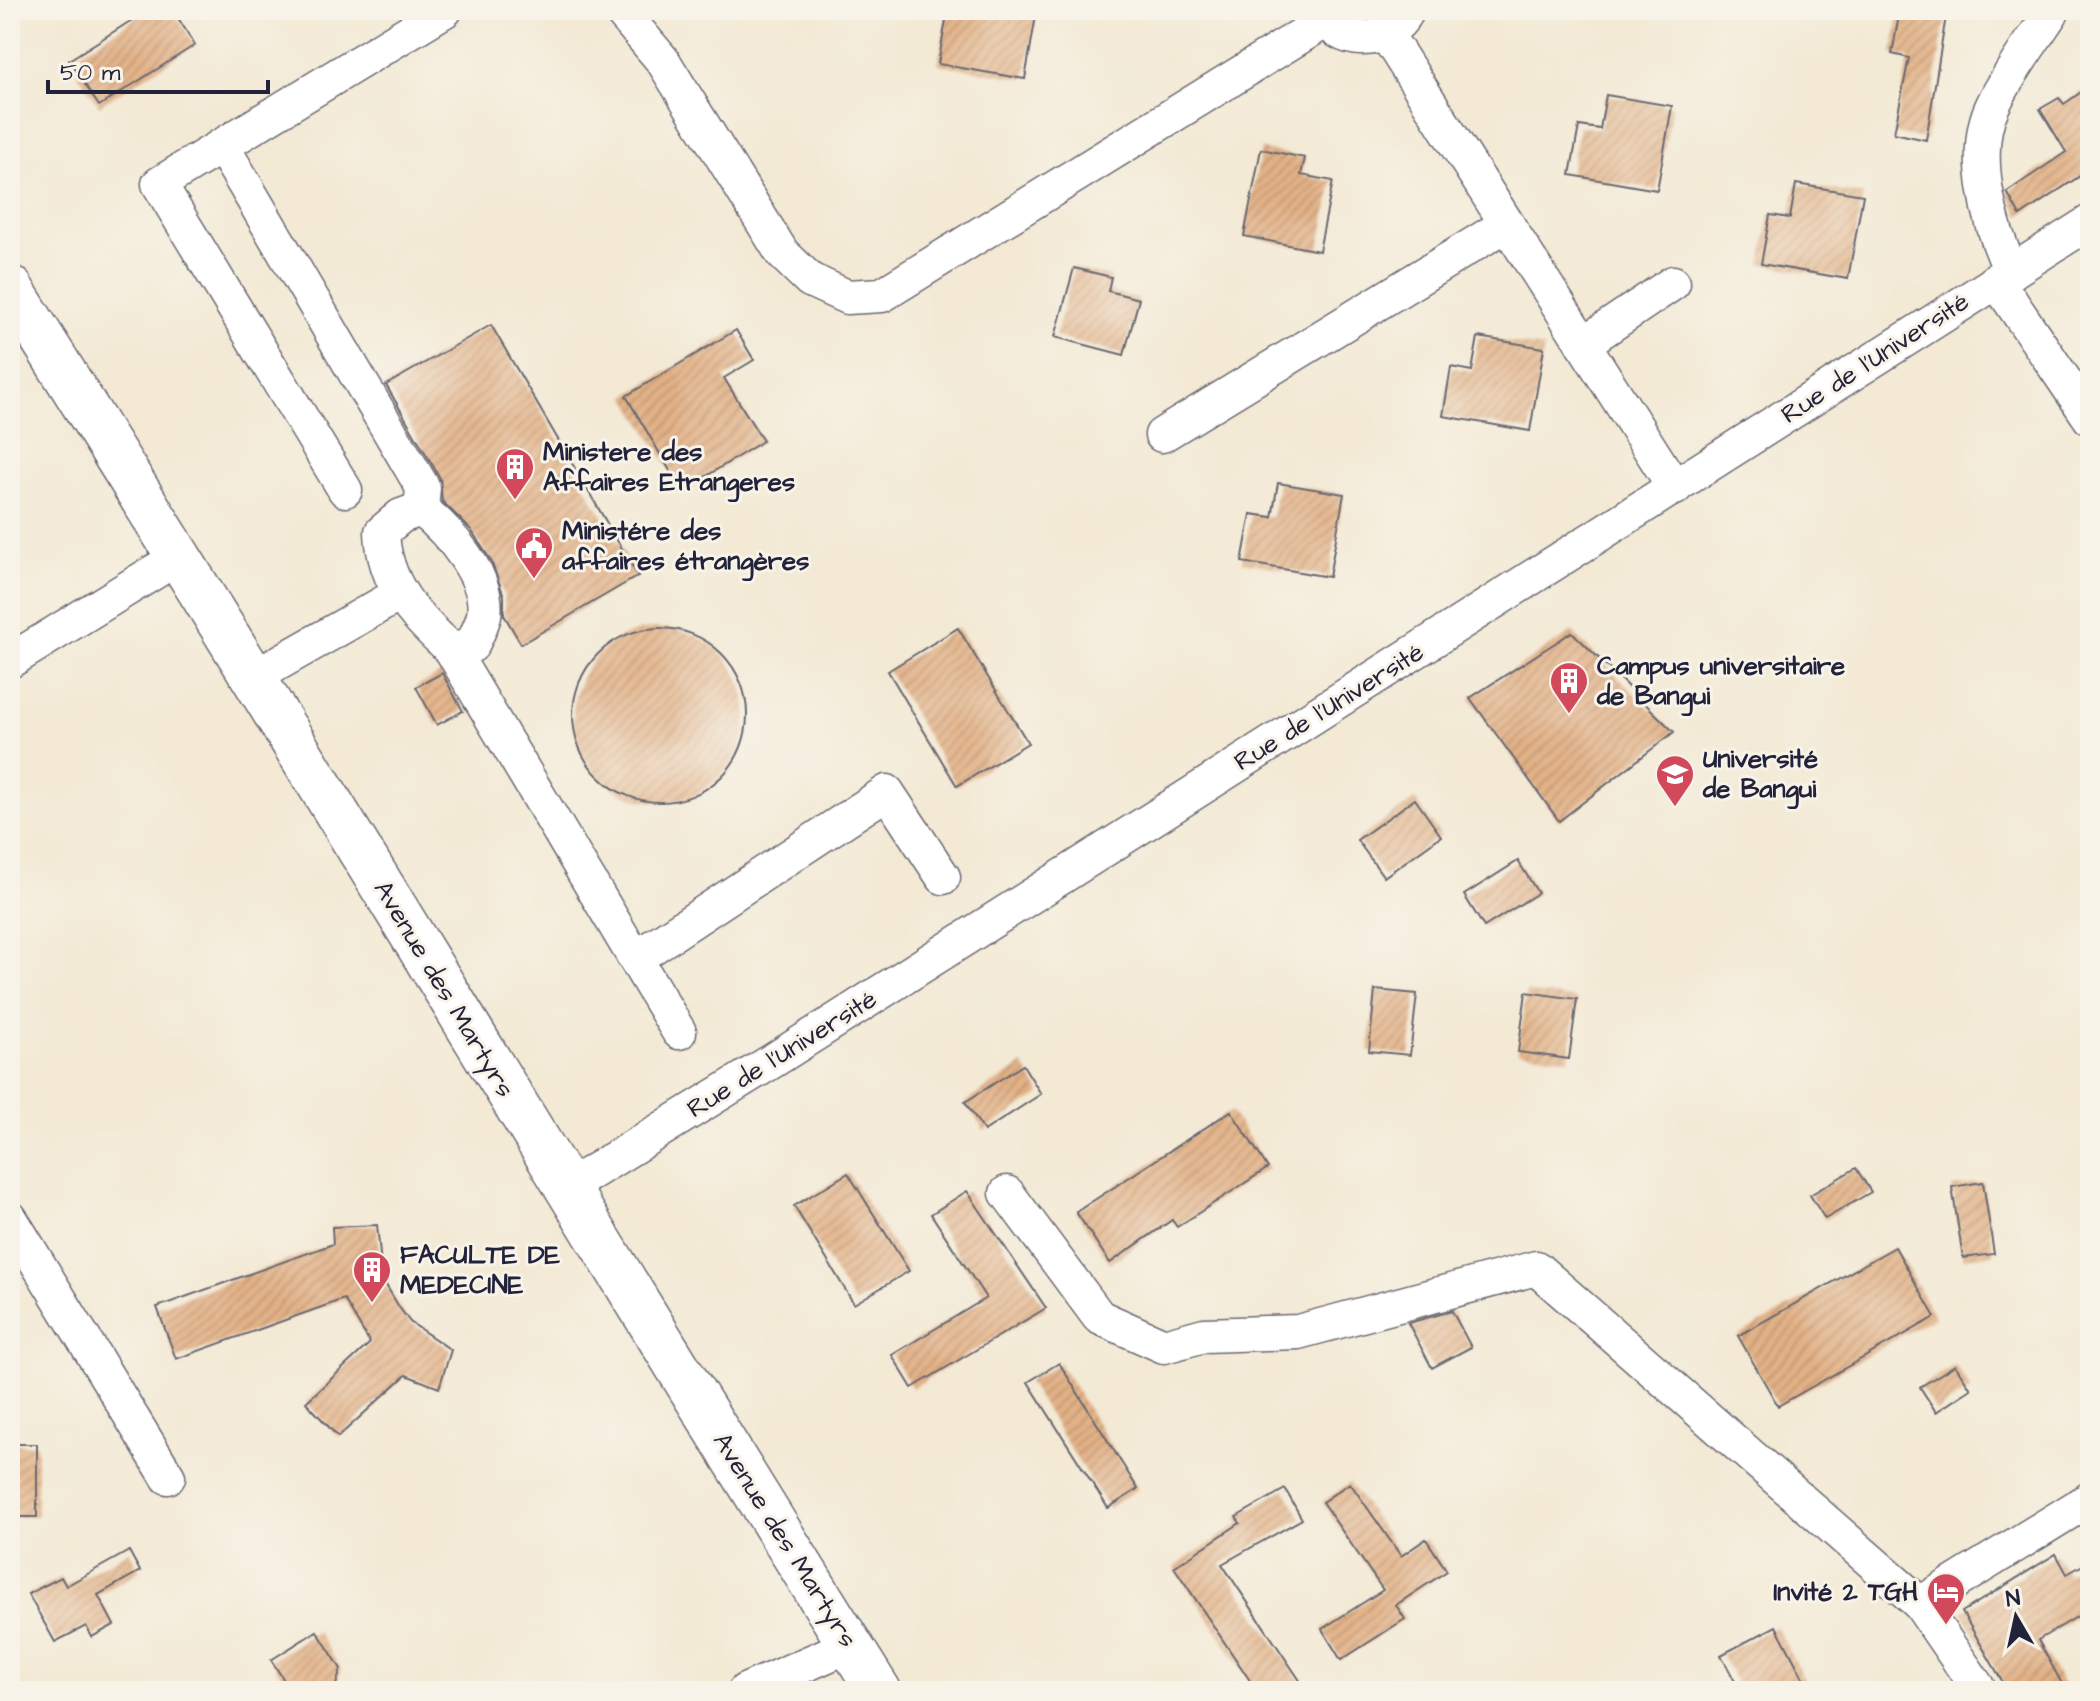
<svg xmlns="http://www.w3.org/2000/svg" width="2100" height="1701" viewBox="0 0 2100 1701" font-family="'Architects Daughter',sans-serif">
<defs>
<pattern id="building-hatch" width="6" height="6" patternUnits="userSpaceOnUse" patternTransform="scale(2)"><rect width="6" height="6" fill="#e2b186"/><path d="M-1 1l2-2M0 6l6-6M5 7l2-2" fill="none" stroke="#c29875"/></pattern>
</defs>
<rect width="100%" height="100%" fill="#f7f3e8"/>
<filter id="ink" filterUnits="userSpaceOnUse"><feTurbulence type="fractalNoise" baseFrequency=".0125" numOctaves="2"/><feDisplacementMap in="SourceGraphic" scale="16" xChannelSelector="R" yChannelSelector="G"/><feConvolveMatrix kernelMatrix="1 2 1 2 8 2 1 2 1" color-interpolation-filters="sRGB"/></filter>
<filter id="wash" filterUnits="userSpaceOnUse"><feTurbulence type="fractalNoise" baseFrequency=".006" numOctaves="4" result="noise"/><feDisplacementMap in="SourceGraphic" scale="32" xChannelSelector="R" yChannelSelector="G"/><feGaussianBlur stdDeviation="1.8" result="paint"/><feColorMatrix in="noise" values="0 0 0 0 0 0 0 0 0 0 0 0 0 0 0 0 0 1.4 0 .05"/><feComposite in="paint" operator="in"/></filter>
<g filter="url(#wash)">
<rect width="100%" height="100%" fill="#f3e9d4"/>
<g id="blocks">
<g fill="url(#building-hatch)">
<path d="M 148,10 L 173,10 L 195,45 L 99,106 L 69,60 Z"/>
<path d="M 969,10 L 1037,10 L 1025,79 L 938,64 L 947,15 L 968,18 Z"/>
<path d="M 1900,10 L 1947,10 L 1926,140 L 1894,133 L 1909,58 L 1892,54 Z"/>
<path d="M 2090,86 L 2090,192 L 2080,176 L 2020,216 L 2007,192 L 2066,152 L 2040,109 L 2059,98 L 2064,104 Z"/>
<path d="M 1606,95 L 1672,106 L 1657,190 L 1570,175 L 1579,126 L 1600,129 Z"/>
<path d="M 1261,149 L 1305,158 L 1301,175 L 1333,181 L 1319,251 L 1244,236 Z"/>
<path d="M 1796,184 L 1863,195 L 1848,279 L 1761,264 L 1770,215 L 1790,218 Z"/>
<path d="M 1074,268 L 1111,277 L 1108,291 L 1139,299 L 1124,355 L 1055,337 Z"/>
<path d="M 491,325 L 638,576 L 521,644 L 504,615 L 504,596 L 491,561 L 471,530 L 442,501 L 440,478 L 386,385 Z"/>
<path d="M 736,330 L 754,360 L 724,378 L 763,441 L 682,491 L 626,396 Z"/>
<path d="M 1478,337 L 1544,348 L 1530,431 L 1443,416 L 1451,367 L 1472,371 Z"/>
<path d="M 1278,483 L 1344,494 L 1329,577 L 1242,562 L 1251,514 L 1272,517 Z"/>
<path d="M 958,628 L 1028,743 L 957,786 L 888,671 Z"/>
<circle cx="660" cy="715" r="87"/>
<path d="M 1572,632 L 1674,732 L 1559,821 L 1470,698 Z"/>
<path d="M 442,673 L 463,711 L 437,725 L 416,687 Z"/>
<path d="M 1415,799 L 1441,836 L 1384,877 L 1357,840 Z"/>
<path d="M 1518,861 L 1538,893 L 1484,927 L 1464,895 Z"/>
<path d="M 1375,990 L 1417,994 L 1410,1055 L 1369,1051 Z"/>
<path d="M 1526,992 L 1577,999 L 1569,1059 L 1518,1052 Z"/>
<path d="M 1023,1065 L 1041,1094 L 984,1131 L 965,1102 Z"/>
<path d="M 1231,1111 L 1268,1168 L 1177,1227 L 1172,1220 L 1110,1263 L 1076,1212 Z"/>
<path d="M 1856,1168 L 1871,1192 L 1825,1219 L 1810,1195 Z"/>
<path d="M 848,1173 L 909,1271 L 854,1304 L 794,1206 Z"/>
<path d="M 1983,1182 L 1994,1254 L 1963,1258 L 1952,1187 Z"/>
<path d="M 967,1191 L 1046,1308 L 912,1388 L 892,1355 L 986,1298 L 931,1214 Z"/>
<path d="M 377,1225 L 381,1264 L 386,1285 L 399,1307 L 410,1322 L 451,1350 L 439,1388 L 406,1375 L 338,1437 L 306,1402 L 370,1343 L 344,1299 L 176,1359 L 157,1307 L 333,1244 L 332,1227 Z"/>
<path d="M 1895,1247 L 1935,1317 L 1778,1406 L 1738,1336 Z"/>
<path d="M 1452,1311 L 1471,1347 L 1432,1368 L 1408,1323 Z"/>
<path d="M 1059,1363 L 1138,1489 L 1108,1508 L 1028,1382 Z"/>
<path d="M 1955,1365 L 1971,1389 L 1936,1412 L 1920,1387 Z"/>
<rect x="10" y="1444" width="27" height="73"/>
<path d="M 1350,1483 L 1401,1556 L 1426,1539 L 1447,1571 L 1396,1605 L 1405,1619 L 1341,1660 L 1322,1629 L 1383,1590 L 1322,1502 Z"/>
<path d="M 1285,1489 L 1302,1519 L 1222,1564 L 1307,1691 L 1257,1691 L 1174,1567 L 1240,1523 L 1236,1517 Z"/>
<path d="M 129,1551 L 140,1571 L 98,1595 L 114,1625 L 92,1637 L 86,1626 L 55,1642 L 28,1594 L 61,1577 L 66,1586 Z"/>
<path d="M 2056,1554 L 2067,1574 L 2090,1561 L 2090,1609 L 2038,1640 L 2066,1691 L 2008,1691 L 1962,1612 Z"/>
<path d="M 1776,1626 L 1810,1691 L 1740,1691 L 1721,1655 Z"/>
<path d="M 317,1631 L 341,1669 L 334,1691 L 291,1691 L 271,1660 Z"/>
</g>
</g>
</g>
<g filter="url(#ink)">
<use href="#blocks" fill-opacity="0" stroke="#6b6871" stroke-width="2"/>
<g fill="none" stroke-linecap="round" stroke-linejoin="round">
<g stroke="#6b6871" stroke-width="37">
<g id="minor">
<path d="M 620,10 L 663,61 L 782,253 L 810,280 L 847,297 L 882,295 L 1325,21"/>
<path d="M 1319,10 C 1338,48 1388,47 1408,10"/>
<path d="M 1386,34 L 1675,488"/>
<path d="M 222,146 L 423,488 L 421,509"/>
<path d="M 2012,272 C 1990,229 1970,151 1993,105 C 2009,72 2033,41 2053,10"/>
<path d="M 1996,280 L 2090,418"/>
<path d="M 1583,344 L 1673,283"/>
<path d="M 1162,435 L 1507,224"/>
<path d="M 345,490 L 159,184 L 445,10"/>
<path d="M 421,509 C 449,531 490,578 484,615 C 482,625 476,636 472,645 L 451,649 C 414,616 384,584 382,532 L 401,516 Z"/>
<path d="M 451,649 L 679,1032"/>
<path d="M 10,661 L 180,556"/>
<path d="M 254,677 L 398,595"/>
<path d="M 636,958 L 887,792 L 943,877"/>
<path d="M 565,1189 L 774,1060 L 2090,222"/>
<path d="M 1007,1193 L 1099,1317 L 1164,1346 L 1204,1335 L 1298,1332 L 1536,1268 L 1920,1604 L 1980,1691"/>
<path d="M 10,1218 L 168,1477"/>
<path d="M 1920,1604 L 2090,1499"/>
<path d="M 745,1691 L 850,1645"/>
</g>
</g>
<g stroke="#6b6871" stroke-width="47">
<path id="major" d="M 10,287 C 304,752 586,1225 879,1691"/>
</g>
<use href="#minor" stroke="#fff" stroke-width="34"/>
<use href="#major" stroke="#fff" stroke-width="44"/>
</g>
</g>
<defs>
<g id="building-pin" transform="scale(2)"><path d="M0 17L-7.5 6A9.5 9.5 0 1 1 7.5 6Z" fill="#d1495b" stroke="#f7f3e8"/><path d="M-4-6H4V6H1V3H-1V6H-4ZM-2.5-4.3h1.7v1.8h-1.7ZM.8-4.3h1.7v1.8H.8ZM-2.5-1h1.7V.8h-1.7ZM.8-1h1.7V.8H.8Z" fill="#fff"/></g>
<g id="civic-pin" transform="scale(2)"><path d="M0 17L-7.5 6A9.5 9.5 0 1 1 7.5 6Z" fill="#d1495b" stroke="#f7f3e8"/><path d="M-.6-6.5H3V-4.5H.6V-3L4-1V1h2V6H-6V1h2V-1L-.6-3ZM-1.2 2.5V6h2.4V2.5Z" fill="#fff"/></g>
<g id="university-pin" transform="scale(2)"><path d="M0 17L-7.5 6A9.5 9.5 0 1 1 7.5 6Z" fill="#d1495b" stroke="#f7f3e8"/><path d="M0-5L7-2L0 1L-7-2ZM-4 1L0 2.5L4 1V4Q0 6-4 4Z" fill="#fff"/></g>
<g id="hotel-pin" transform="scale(2)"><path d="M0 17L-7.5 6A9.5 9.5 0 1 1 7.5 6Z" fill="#d1495b" stroke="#f7f3e8"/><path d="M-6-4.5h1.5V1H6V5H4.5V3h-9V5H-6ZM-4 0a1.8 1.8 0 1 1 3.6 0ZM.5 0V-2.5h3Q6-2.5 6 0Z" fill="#fff"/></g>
</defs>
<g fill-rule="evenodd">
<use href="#building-pin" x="515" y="467"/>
<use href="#civic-pin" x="534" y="546"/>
<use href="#building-pin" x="1569" y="681"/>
<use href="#university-pin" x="1675" y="774"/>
<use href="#building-pin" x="372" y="1270"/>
<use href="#hotel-pin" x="1946" y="1592"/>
</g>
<g text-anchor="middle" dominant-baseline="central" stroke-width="6" stroke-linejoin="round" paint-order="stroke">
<g font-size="26" fill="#22223b" stroke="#f7f3e8">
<text transform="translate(1875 358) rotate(-33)">Rue de l'Université</text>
<text transform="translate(1329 707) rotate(-32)">Rue de l'Université</text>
<text transform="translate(444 989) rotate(59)">Avenue des Martyrs</text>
<text transform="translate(782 1054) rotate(-32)">Rue de l'Université</text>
<text transform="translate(785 1540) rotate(58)">Avenue des Martyrs</text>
</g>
<g font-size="26" font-weight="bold" fill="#22223b" stroke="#f7f3e8" text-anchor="start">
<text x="543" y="452">Ministere des<tspan x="543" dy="30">Affaires Etrangeres</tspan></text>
<text x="562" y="531">Ministére des<tspan x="562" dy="30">affaires étrangères</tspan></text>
<text x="1597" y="666">Campus universitaire<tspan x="1597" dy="30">de Bangui</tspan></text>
<text x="1703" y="759">Université<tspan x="1703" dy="30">de Bangui</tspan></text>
<text x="400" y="1255">FACULTE DE<tspan x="400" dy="30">MEDECINE</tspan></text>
<text x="1918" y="1592" text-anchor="end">Invité 2 TGH</text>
</g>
</g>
<rect width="2100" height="1701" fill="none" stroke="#f7f3e8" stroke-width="40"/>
<g transform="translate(2016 1617) rotate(351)" stroke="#f7f3e8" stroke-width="6" paint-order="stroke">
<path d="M0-6L14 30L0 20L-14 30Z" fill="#22223b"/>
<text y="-12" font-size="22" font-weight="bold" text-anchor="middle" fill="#22223b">N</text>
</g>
<path d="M48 80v12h220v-12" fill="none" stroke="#22223b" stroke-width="4"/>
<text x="60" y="80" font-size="24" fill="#22223b" stroke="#f7f3e8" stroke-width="6" paint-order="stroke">50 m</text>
</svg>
